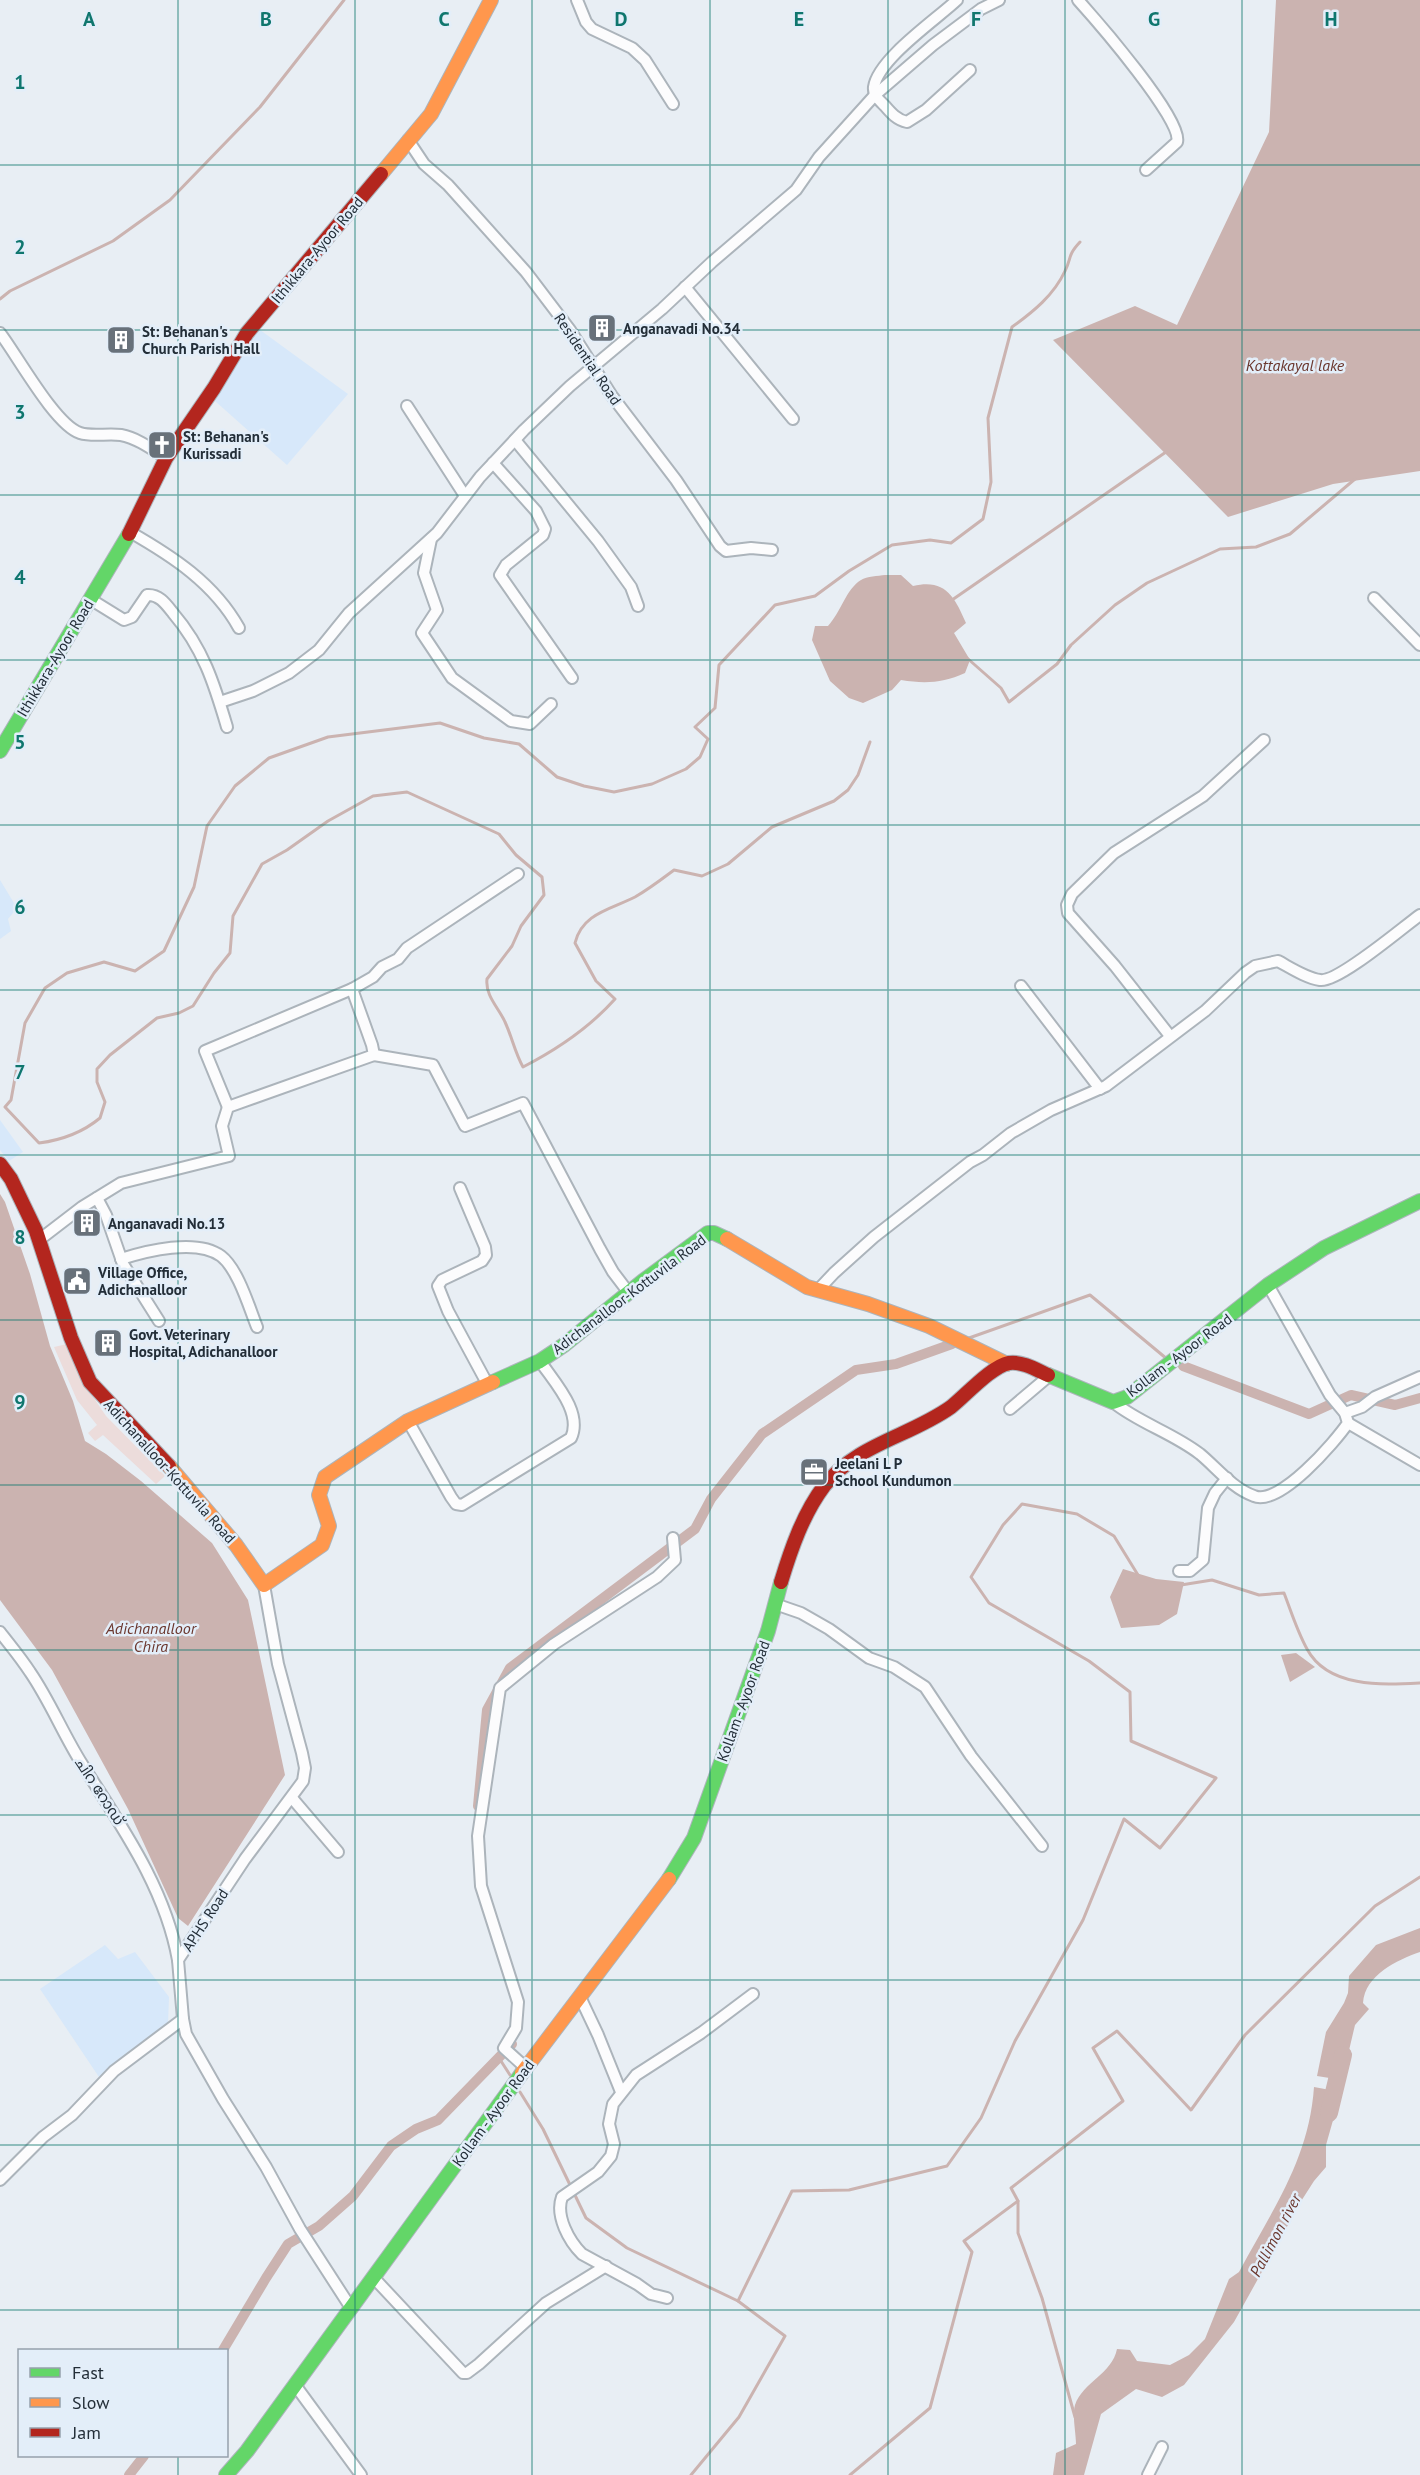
<svg xmlns="http://www.w3.org/2000/svg" width="1420" height="2475" viewBox="0 0 1420 2475" font-family="'PT Sans','Noto Sans Malayalam',sans-serif">
<rect width="100%" height="100%" fill="#e8eef4"/>
<g fill="#d7e8fa">
<path d="M 256,327 L 348,394 L 287,465 L 215,401 Z"/>
<path d="M 0,880 L 17,908 L 8,919 L 11,931 L 0,939 Z"/>
<path d="M 0,1120 L 23,1152 L 9,1161 L 0,1150 Z"/>
<path d="M 105,1945 L 118,1959 L 135,1952 L 169,1997 L 168,2024 L 99,2077 L 40,1989 Z"/>
</g>
<path fill="#ecdcdb" d="M 67,1344 L 83,1382 L 106,1416 L 165,1476 L 156,1484 L 103,1435 L 95,1441 L 88,1433 L 97,1425 L 77,1400 L 54,1347 Z"/>
<g fill="#cbb3b0">
<path d="M 1276,0 L 1420,0 L 1420,471 L 1333,484 L 1228,517 L 1053,340 L 1135,306 L 1177,325 L 1269,132 Z"/>
<path d="M 885,575 L 901,575 L 913,586 C 945,578 955,597 966,623 L 954,633 L 970,660 L 965,673 C 943,683 925,684 901,680 L 892,690 L 863,703 L 849,698 L 830,681 L 812,640 L 815,626 L 828,626 C 841,612 846,589 861,580 C 867,576 878,576 885,575 Z"/>
<path d="M 0,1194 L 5,1202 L 30,1274 L 50,1346 L 73,1401 L 85,1441 L 106,1454 L 141,1481 L 212,1543 L 248,1600 L 285,1775 L 188,1926 L 178,1918 L 128,1809 L 52,1670 L 0,1600 Z"/>
<path d="M 1123,1569 L 1156,1579 L 1184,1582 L 1177,1614 L 1159,1625 L 1121,1628 L 1110,1597 Z"/>
<path d="M 1296,1653 L 1315,1667 L 1290,1682 L 1281,1655 Z"/>
<path d="M 1420,1928 L 1420,1952 C 1397,1960 1365,1975 1363,2003 L 1369,2009 L 1355,2025 L 1342,2080 L 1317,2076 L 1326,2032 L 1344,2003 L 1348,1993 L 1349,1976 L 1376,1945 Z"/>
<path d="M 1314,2087 L 1341,2092 L 1326,2145 L 1326,2167 L 1314,2181 L 1289,2220 L 1288,2225 L 1234,2322 L 1184,2385 L 1162,2397 L 1136,2389 L 1101,2414 L 1084,2475 L 1053,2475 L 1056,2453 L 1076,2444 C 1076,2433 1072,2416 1075,2405 C 1083,2382 1112,2374 1117,2349 L 1130,2350 L 1137,2361 L 1170,2365 L 1189,2355 L 1205,2339 L 1229,2279 L 1239,2272 C 1272,2210 1309,2160 1314,2087 Z"/>
</g>
<g fill="none" stroke-linecap="round" stroke-linejoin="round">
<g stroke="#cbb3b0" stroke-width="3">
<path d="M 0,299 L 10,291 L 113,241 L 170,200 L 260,107 L 344,0"/>
<path d="M 952,600 L 1166,452"/>
<path d="M 967,658 L 1001,688 L 1009,702 L 1057,664 L 1071,645 L 1115,605 L 1147,583 L 1220,549 L 1256,547 L 1290,534 L 1355,479"/>
<path d="M 870,742 L 858,775 L 848,790 L 834,801 L 772,827 L 728,864 L 702,876 L 674,870 C 662,879 649,889 635,897 C 612,909 582,913 575,943 L 596,981 L 615,999 C 590,1027 556,1050 523,1067 C 515,1053 512,1037 505,1022 C 499,1008 485,996 487,979 L 512,946 L 521,926 L 544,895 L 542,877 L 516,855 L 499,834 L 407,792 L 373,796 L 328,821 L 287,850 L 262,864 L 233,916 L 230,953 L 214,973 L 193,1006 L 179,1013 L 157,1018 L 110,1055 L 97,1069 L 97,1082 L 105,1102 L 100,1118 C 82,1133 62,1140 39,1143 L 5,1107 L 11,1100 L 25,1023 L 45,988 L 67,973 L 104,962 L 135,971 L 164,951 L 194,887 L 207,826 L 235,786 L 269,758 L 328,737 L 440,723 L 484,738 L 519,744 L 557,777 L 584,786 L 614,792 L 652,784 L 686,769 L 700,757 L 708,739 L 695,727 L 715,708 L 719,665 L 775,605 L 815,596 L 849,571 L 892,545 L 930,540 L 951,543 L 983,519 L 991,482 L 988,418 L 1012,327 C 1033,312 1054,295 1065,271 C 1072,257 1067,256 1080,242"/>
<path d="M 969,1338 L 1090,1295 L 1167,1359"/>
<path d="M 1181,1585 L 1212,1580 L 1259,1595 L 1284,1593 C 1291,1611 1297,1631 1307,1649 C 1328,1688 1382,1685 1420,1683"/>
<path d="M 499,2058 L 510,2075"/>
<path d="M 520,2092 L 543,2129 L 586,2218 L 627,2248 L 738,2301 L 785,2336 L 739,2417 L 691,2475"/>
<path d="M 1018,2201 L 1018,2233 L 1042,2298 L 1075,2417"/>
<path d="M 738,2301 L 792,2191 L 849,2190 L 947,2166 L 981,2118 L 1015,2041 L 1083,1920 L 1124,1819 L 1160,1848 L 1216,1778 L 1131,1741 L 1130,1692 L 1089,1661 L 989,1603 L 971,1577 L 1003,1525 L 1022,1504 L 1077,1514 L 1114,1536 L 1138,1575"/>
<path d="M 850,2475 L 930,2408 L 972,2252 L 964,2241 L 1018,2201 L 1011,2188 L 1123,2101 L 1093,2048 L 1117,2031 L 1191,2110 L 1245,2035 L 1375,1906 L 1420,1877"/>
</g>
<g stroke="#cbb3b0" stroke-width="10">
<path d="M 1183,1366 L 1309,1414 L 1351,1395 L 1395,1405 L 1420,1398"/>
<path d="M 478,1806 L 487,1710 L 510,1668 L 695,1529 L 711,1499 L 762,1434 L 856,1370 L 896,1364 L 952,1344"/>
<path d="M 223,2350 L 266,2278 L 288,2244 L 319,2226 L 353,2196 L 391,2146 L 416,2129 L 438,2120 L 512,2044"/>
<path d="M 129,2475 L 144,2456"/>
</g>
<path stroke="#cbb3b0" stroke-width="18" d="M 1329,2113 L 1343,2055"/>
<g stroke="#acb4bb" stroke-width="14">
<g id="street">
<path d="M 577,0 L 586,22 L 592,29 L 632,48 L 645,60 L 673,104"/>
<path d="M 957,0 C 937,19 878,59 874,87 C 873,95 879,100 885,106 C 891,113 897,120 907,122 L 926,110 L 970,70"/>
<path d="M 1078,0 C 1096,20 1184,121 1177,142 L 1146,170"/>
<path d="M 408,140 L 424,164 L 448,185 L 526,272 L 570,330 L 612,396 L 676,480 L 720,546 L 726,551 L 751,548 L 772,550"/>
<path d="M 685,287 L 793,419"/>
<path d="M 0,333 C 17,355 55,425 80,433 C 93,437 107,433 121,435 C 137,438 152,449 166,458"/>
<path d="M 407,406 L 465,496"/>
<path d="M 515,440 L 598,541 L 631,587 L 638,606"/>
<path d="M 493,463 L 536,511 L 545,529 L 543,535 L 506,565 L 500,575 L 572,678"/>
<path d="M 130,532 C 172,556 214,583 239,628"/>
<path d="M 431,539 L 424,573 L 437,610 L 422,633 L 452,678 L 511,721 L 530,724 L 551,704"/>
<path d="M 1374,598 L 1420,645"/>
<path d="M 90,599 L 124,620 L 132,617 L 147,595 C 159,594 166,604 173,613 C 203,648 214,683 227,727"/>
<path d="M 220,702 L 253,691 L 289,673 L 319,650 L 349,613 L 437,533 L 480,477 L 524,430 L 570,386 L 662,309 L 712,262 L 796,190 L 819,157 L 875,95 L 933,45 L 981,9 L 999,0"/>
<path d="M 1021,986 L 1100,1089"/>
<path d="M 1170,1036 L 1115,966 L 1068,913 L 1067,905 L 1072,894 L 1114,853 L 1203,796 L 1264,740"/>
<path d="M 374,1055 L 433,1065 L 465,1126 L 523,1103 L 600,1249 L 613,1272 L 629,1293"/>
<path d="M 228,1107 L 205,1051 L 352,989"/>
<path d="M 460,1188 L 485,1247 L 486,1255 L 482,1261 L 442,1280 L 438,1286 L 448,1311 L 488,1385"/>
<path d="M 97,1198 L 106,1215 L 123,1264 L 159,1321"/>
<path d="M 39,1240 L 82,1207 L 121,1183 L 229,1156 L 222,1126 L 228,1107 L 374,1055 L 372,1045 L 352,989 L 373,977 L 382,967 L 398,959 L 407,948 L 518,874"/>
<path d="M 121,1259 C 146,1251 197,1238 221,1256 C 238,1269 249,1307 257,1327"/>
<path d="M 818,1290 L 834,1273 L 874,1237 L 970,1162 L 983,1155 L 1011,1133 L 1051,1110 L 1106,1086 L 1205,1011 L 1245,973 L 1255,966 L 1278,961 C 1291,968 1306,978 1320,980 C 1338,983 1403,927 1420,915"/>
<path d="M 1113,1402 C 1139,1423 1173,1433 1200,1454 C 1217,1468 1232,1488 1254,1496 C 1279,1507 1335,1442 1348,1423 L 1345,1413 L 1330,1395 L 1268,1285"/>
<path d="M 1010,1409 L 1049,1376"/>
<path d="M 1345,1413 L 1362,1407 L 1375,1397 L 1420,1377"/>
<path d="M 408,1421 L 451,1497 L 456,1504 L 462,1505 L 571,1438 C 583,1412 554,1382 540,1361"/>
<path d="M 1348,1423 L 1420,1465"/>
<path d="M 1179,1571 L 1190,1571 L 1203,1560 L 1208,1508 L 1215,1493 L 1227,1478"/>
<path d="M 264,1585 L 278,1664 L 302,1753 L 305,1768 L 303,1781 L 245,1859 L 178,1960 L 183,2019 L 186,2034 L 223,2099 L 266,2167 L 300,2229 L 351,2308"/>
<path d="M 775,1604 L 801,1613 L 829,1629 L 869,1658 L 894,1667 L 925,1687 L 971,1756 L 1042,1846"/>
<path d="M 0,1632 C 10,1645 21,1658 30,1672 C 50,1701 63,1734 82,1764 C 121,1826 165,1887 178,1960"/>
<path d="M 292,1798 L 338,1852"/>
<path d="M 580,1997 L 598,2035 L 621,2092"/>
<path d="M 526,2068 L 504,2048 L 516,2028 L 518,2002 L 481,1886 L 478,1836 L 500,1688 L 554,1644 L 657,1577 L 675,1560 L 673,1538"/>
<path d="M 0,2180 L 43,2137 L 72,2115 L 114,2071 L 183,2019"/>
<path d="M 373,2277 L 463,2373 L 467,2373 L 479,2364 L 546,2303 L 606,2266"/>
<path d="M 667,2298 L 651,2294 L 637,2284 L 582,2254 C 569,2241 555,2216 562,2197 L 598,2172 L 611,2156 L 614,2144 L 609,2124 L 613,2104 L 636,2075 L 701,2033 L 753,1994"/>
<path d="M 295,2385 L 361,2475"/>
<path d="M 1148,2475 L 1162,2447"/>
</g>
</g>
<g stroke="#acb4bb" stroke-width="16">
<g id="fast">
<path d="M 0,751 L 129,534"/>
<path d="M 1048,1375 L 1113,1402 L 1127,1397 L 1268,1285 L 1324,1248 L 1420,1201"/>
<path d="M 493,1382 L 540,1361 L 564,1345 L 643,1281 L 708,1233 L 714,1233 L 727,1239"/>
<path d="M 669,1879 L 694,1838 L 768,1631 L 781,1582"/>
<path d="M 226,2475 L 247,2451 L 522,2073"/>
</g>
</g>
<g stroke="#acb4bb" stroke-width="16">
<g id="slow">
<path d="M 381,174 L 431,114 L 491,0"/>
<path d="M 727,1239 L 807,1287 L 868,1304 L 929,1326 L 1007,1364"/>
<path d="M 169,1466 L 236,1545 L 264,1585 L 322,1545 L 329,1526 L 319,1495 L 325,1477 L 408,1421 L 493,1382"/>
<path d="M 522,2073 L 669,1879"/>
</g>
</g>
<g stroke="#acb4bb" stroke-width="16">
<g id="jam">
<path d="M 129,534 L 166,458 L 214,388 L 247,333 L 381,174"/>
<path d="M 0,1164 L 11,1179 L 36,1231 L 71,1338 L 90,1382 L 169,1466"/>
<path d="M 781,1582 C 791,1549 803,1514 824,1486 C 858,1443 909,1437 951,1407 C 965,1396 992,1366 1009,1363 C 1022,1361 1037,1370 1048,1375"/>
</g>
</g>
<use href="#street" stroke="#fcfcfd" stroke-width="10"/>
<use href="#fast" stroke="#63d668" stroke-width="14"/>
<use href="#slow" stroke="#ff974d" stroke-width="14"/>
<use href="#jam" stroke="#b3261e" stroke-width="14"/>
</g>
<path fill="none" stroke="#0f766e" stroke-width="1.5" stroke-opacity="0.55" d="M 178,0 L 178,2350M 355,0 L 355,2475M 532,0 L 532,2475M 710,0 L 710,2475M 888,0 L 888,2475M 1065,0 L 1065,2475M 1242,0 L 1242,2475M 0,165 L 1420,165M 0,330 L 1420,330M 0,495 L 1420,495M 0,660 L 1420,660M 0,825 L 1420,825M 0,990 L 1420,990M 0,1155 L 1420,1155M 0,1320 L 1420,1320M 0,1485 L 1420,1485M 0,1650 L 1420,1650M 0,1815 L 1420,1815M 0,1980 L 1420,1980M 0,2145 L 1420,2145M 0,2310 L 1420,2310M 178,2456 L 178,2475"/>
<defs>
<g id="building-square" transform="scale(1.5)"><rect x="-9" y="-9" width="18" height="18" rx="4" fill="#68717a" stroke="#e3eef9"/><path d="M-4-6H4V6H1V3H-1V6H-4ZM-2.5-4.3h1.7v1.8h-1.7ZM.8-4.3h1.7v1.8H.8ZM-2.5-1h1.7V.8h-1.7ZM.8-1h1.7V.8H.8Z" fill="#fff"/></g>
<g id="church-square" transform="scale(1.5)"><rect x="-9" y="-9" width="18" height="18" rx="4" fill="#68717a" stroke="#e3eef9"/><path d="M-1.2-6h2.4v3.5h3.3v2.4h-3.3V6h-2.4V-.1h-3.3v-2.4h3.3Z" fill="#fff"/></g>
<g id="civic-square" transform="scale(1.5)"><rect x="-9" y="-9" width="18" height="18" rx="4" fill="#68717a" stroke="#e3eef9"/><path d="M-.6-6.5H3V-4.5H.6V-3L4-1V1h2V6H-6V1h2V-1L-.6-3ZM-1.2 2.5V6h2.4V2.5Z" fill="#fff"/></g>
<g id="office-square" transform="scale(1.5)"><rect x="-9" y="-9" width="18" height="18" rx="4" fill="#68717a" stroke="#e3eef9"/><path d="M-6-3h4V-5.5h4V-3h4V5H-6ZM-1-4.5V-3h2v-1.5ZM-6 0V1H6V0Z" fill="#fff"/></g>
</defs>
<g fill-rule="evenodd">
<use href="#building-square" x="602" y="328"/>
<use href="#building-square" x="121" y="340"/>
<use href="#church-square" x="162" y="445"/>
<use href="#building-square" x="87" y="1223"/>
<use href="#civic-square" x="77" y="1281"/>
<use href="#building-square" x="108" y="1343"/>
<use href="#office-square" x="814" y="1472"/>
</g>
<g text-anchor="middle" dominant-baseline="central" stroke-width="5" stroke-linejoin="round" paint-order="stroke">
<g font-size="15" fill="#232e38" stroke="#e3eef9">
<text transform="translate(317 250) rotate(-50)">Ithikkara-Ayoor Road</text>
<text transform="translate(588 359) rotate(56)">Residential Road</text>
<text transform="translate(55 658) rotate(-59)">Ithikkara-Ayoor Road</text>
<text transform="translate(629 1294) rotate(-37)">Adichanalloor-Kottuvila Road</text>
<text transform="translate(1179 1355) rotate(-37)">Kollam - Ayoor Road</text>
<text transform="translate(170 1471) rotate(48)">Adichanalloor-Kottuvila Road</text>
<text transform="translate(743 1701) rotate(-70)">Kollam - Ayoor Road</text>
<text transform="translate(100 1791) rotate(57)">ചിറ റോഡ്</text>
<text transform="translate(205 1920) rotate(-57)">APHS Road</text>
<text transform="translate(493 2113) rotate(-54)">Kollam - Ayoor Road</text>
</g>
<g font-size="15" font-weight="bold" fill="#232e38" stroke="#e3eef9" text-anchor="start">
<text x="623" y="328">Anganavadi No.34</text>
<text x="142" y="331">St: Behanan's<tspan x="142" dy="17">Church Parish Hall</tspan></text>
<text x="183" y="436">St: Behanan's<tspan x="183" dy="17">Kurissadi</tspan></text>
<text x="108" y="1223">Anganavadi No.13</text>
<text x="98" y="1272">Village Office,<tspan x="98" dy="17">Adichanalloor</tspan></text>
<text x="129" y="1334">Govt. Veterinary<tspan x="129" dy="17">Hospital, Adichanalloor</tspan></text>
<text x="835" y="1463">Jeelani L P<tspan x="835" dy="17">School Kundumon</tspan></text>
</g>
<g font-size="16" font-style="italic" fill="#6b372e" stroke="#e3eef9">
<text x="1295" y="365">Kottakayal lake</text>
<text x="151" y="1628">Adichanalloor<tspan x="151" dy="18">Chira</tspan></text>
<text transform="translate(1275 2235) rotate(-62)">Pallimon river</text>
</g>
</g>
<g font-size="20" text-anchor="middle" font-weight="bold" fill="#0f766e" stroke="#e3eef9" stroke-width="5" stroke-linejoin="round" paint-order="stroke">
<text x="89" y="26">A</text>
<text x="266" y="26">B</text>
<text x="444" y="26">C</text>
<text x="621" y="26">D</text>
<text x="799" y="26">E</text>
<text x="976" y="26">F</text>
<text x="1154" y="26">G</text>
<text x="1331" y="26">H</text>
<text x="20" y="89">1</text>
<text x="20" y="254">2</text>
<text x="20" y="419">3</text>
<text x="20" y="584">4</text>
<text x="20" y="749">5</text>
<text x="20" y="914">6</text>
<text x="20" y="1079">7</text>
<text x="20" y="1244">8</text>
<text x="20" y="1409">9</text>
</g>
<rect x="18" y="2349" width="210" height="108" fill="#e3eef9" stroke="#96a1ac" stroke-width="1.5"/>
<rect x="30" y="2368" width="30" height="9" fill="#63d668" stroke="#96a1ac" stroke-width="1.5"/>
<text x="72" y="2379" font-size="18" fill="#232e38">Fast</text>
<rect x="30" y="2398" width="30" height="9" fill="#ff974d" stroke="#96a1ac" stroke-width="1.5"/>
<text x="72" y="2409" font-size="18" fill="#232e38">Slow</text>
<rect x="30" y="2428" width="30" height="9" fill="#b3261e" stroke="#96a1ac" stroke-width="1.5"/>
<text x="72" y="2439" font-size="18" fill="#232e38">Jam</text>
</svg>
